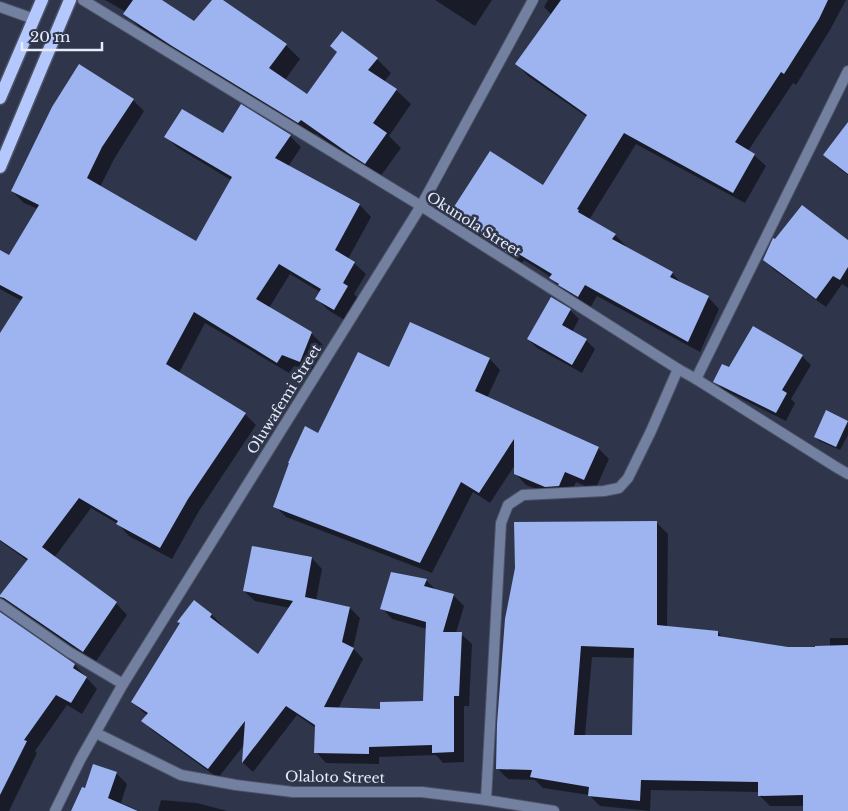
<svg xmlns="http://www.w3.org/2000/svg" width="848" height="811" viewBox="0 0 848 811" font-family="'Libre Baskerville',serif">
<rect width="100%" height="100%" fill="#2f364b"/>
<g fill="#0007" fill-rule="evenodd">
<path d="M 105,0 L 160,0 L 194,23 L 213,0 L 221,0 L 286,45 L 300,59 L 285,80 L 307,95 L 377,59 L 391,73 L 384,82 L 396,90 L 411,104 L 389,136 L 401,148 L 380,177 L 364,168 L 316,134 L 313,137 L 188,60 L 140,28 L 125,13 L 126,12 Z"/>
<path d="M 435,0 L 492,0 L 475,26 Z"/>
<path d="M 548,0 L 846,0 L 830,30 L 796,85 L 793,83 L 748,151 L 754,155 L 766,166 L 745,203 L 636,144 L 589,220 L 615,235 L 626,246 L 625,248 L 672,273 L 684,286 L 708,297 L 719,309 L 700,352 L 597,296 L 590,308 L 562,289 L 551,278 L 551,277 L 524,260 L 521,265 L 498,250 L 492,244 L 463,225 L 452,213 L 544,187 L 587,117 L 528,76 L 517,64 L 552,15 L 544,7 Z"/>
<path d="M 133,100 L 144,111 L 114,159 L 100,187 L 197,243 L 231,180 L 178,148 L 166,137 L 224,135 L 290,136 L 301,147 L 288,167 L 360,205 L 371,217 L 348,259 L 354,263 L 366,274 L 354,294 L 359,299 L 346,321 L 328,310 L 317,299 L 320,292 L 290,274 L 269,308 L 311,333 L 323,345 L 312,372 L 294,366 L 289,373 L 205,323 L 179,373 L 245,414 L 256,425 L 199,511 L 172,559 L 129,536 L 118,524 L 91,508 L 54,558 L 116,603 L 127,615 L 95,663 L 17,609 L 11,609 L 0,598 L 28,561 L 0,541 L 0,335 L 22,301 L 0,289 L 0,252 L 10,257 L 38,209 L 24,203 L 12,191 Z"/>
<path d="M 848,124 L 848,175 L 836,166 L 825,155 Z"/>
<path d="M 848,242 L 848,288 L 842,284 L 826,307 L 773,269 L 764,259 Z"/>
<path d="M 570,310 L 579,319 L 572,332 L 586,340 L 595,349 L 582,373 L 537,348 L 528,339 Z"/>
<path d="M 802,356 L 811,365 L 791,399 L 795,403 L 786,421 L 724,390 L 715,381 L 730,369 Z"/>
<path d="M 490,359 L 500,370 L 487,398 L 598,448 L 609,459 L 595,490 L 576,482 L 570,497 L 557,497 L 526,485 L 515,473 L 515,465 L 490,503 L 473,492 L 432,573 L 286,517 L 275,506 L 318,434 L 390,369 Z"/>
<path d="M 827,412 L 848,422 L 848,435 L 840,450 L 819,441 L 815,436 Z"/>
<path d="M 657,523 L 668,534 L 667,627 L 718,632 L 723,638 L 788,649 L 830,647 L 830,638 L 848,638 L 848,811 L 804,811 L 804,806 L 770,806 L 759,795 L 759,792 L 651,790 L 650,811 L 600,806 L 589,795 L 543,788 L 535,780 L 508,779 L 497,768 ZM 592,657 L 635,658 L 634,736 L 585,736 Z"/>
<path d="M 253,547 L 312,558 L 322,569 L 316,601 L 350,608 L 360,618 L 353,648 L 363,659 L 338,709 L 381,710 L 424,702 L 427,629 L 392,619 L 382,608 L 426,580 L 437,591 L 453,595 L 464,606 L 456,633 L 461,634 L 472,644 L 469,706 L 464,706 L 464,762 L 443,763 L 436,755 L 379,757 L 379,764 L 326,763 L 316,752 L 316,728 L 297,715 L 253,772 L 243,763 L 244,745 L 218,778 L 153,731 L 143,721 L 147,715 L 143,712 L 132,702 L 211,614 L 222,625 L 220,626 L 259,656 L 290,608 L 255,601 L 244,591 Z"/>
<path d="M 0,612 L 4,617 L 75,665 L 97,689 L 82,714 L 67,705 L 35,751 L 37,753 L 9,811 L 0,811 Z"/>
<path d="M 116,773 L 127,784 L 121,803 L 140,811 L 79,811 L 86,790 Z"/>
<path d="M 161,800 L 197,803 L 227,811 L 158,811 Z"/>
</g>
<g fill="#9db4f1" fill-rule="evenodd">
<path d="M 133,0 L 162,0 L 194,21 L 212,0 L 223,0 L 287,44 L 269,68 L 307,94 L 337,52 L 330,46 L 342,31 L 378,58 L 368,70 L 397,89 L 373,123 L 387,133 L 365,164 L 348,153 L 301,120 L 298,123 L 172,46 L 123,14 Z"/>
<path d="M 561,0 L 828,0 L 819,19 L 784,74 L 781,72 L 735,142 L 755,154 L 733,193 L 624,133 L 577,209 L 579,210 L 578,212 L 616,234 L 612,239 L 673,272 L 670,277 L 709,296 L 688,342 L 585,285 L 578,297 L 558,285 L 559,284 L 549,278 L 552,274 L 512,250 L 509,254 L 485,238 L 486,237 L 450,213 L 490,151 L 543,185 L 587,115 L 515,64 Z"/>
<path d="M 79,64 L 134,99 L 102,147 L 87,178 L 196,241 L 232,177 L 164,137 L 182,109 L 223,133 L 241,104 L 291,135 L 275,158 L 360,204 L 335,250 L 355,262 L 343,283 L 348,286 L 334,310 L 315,299 L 321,289 L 279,264 L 256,299 L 312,332 L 300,362 L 282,355 L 277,363 L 194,312 L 166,364 L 246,413 L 188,499 L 160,548 L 116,524 L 118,521 L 79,498 L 42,547 L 117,602 L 83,652 L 4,598 L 0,597 L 0,595 L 28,559 L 0,540 L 0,333 L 23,297 L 0,285 L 0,250 L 9,255 L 39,205 L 11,191 L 52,107 Z"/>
<path d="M 848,122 L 848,174 L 823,155 Z"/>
<path d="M 802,205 L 848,240 L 848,267 L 840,280 L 833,276 L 816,299 L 763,260 L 773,238 L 775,239 Z"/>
<path d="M 551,297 L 571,309 L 562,325 L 587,339 L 572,365 L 527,339 Z"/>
<path d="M 410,322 L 490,358 L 475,391 L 599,447 L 584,480 L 565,472 L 559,486 L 545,487 L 514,474 L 514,439 L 479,493 L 461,482 L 420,563 L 273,507 L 289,463 L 288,463 L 305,426 L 318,433 L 358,352 L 389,367 Z"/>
<path d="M 753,326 L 803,355 L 782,390 L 787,393 L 776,413 L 713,382 L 722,364 L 729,367 Z"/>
<path d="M 826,410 L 848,421 L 836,447 L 814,437 Z"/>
<path d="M 657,521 L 657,625 L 718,631 L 718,636 L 788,647 L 815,647 L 815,646 L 848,645 L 848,811 L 803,811 L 803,795 L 758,796 L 758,782 L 641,780 L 640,801 L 588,796 L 589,787 L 530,777 L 532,770 L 496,769 L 497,724 L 505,619 L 515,568 L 514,522 ZM 581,646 L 634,648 L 632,735 L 574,735 Z"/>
<path d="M 252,546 L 312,557 L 305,597 L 350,607 L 342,642 L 354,648 L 324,707 L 380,709 L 380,702 L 423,701 L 426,622 L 380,609 L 391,572 L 427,579 L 424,586 L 454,594 L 443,632 L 462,632 L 459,696 L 454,696 L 454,752 L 432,753 L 432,745 L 369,747 L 369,754 L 314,753 L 315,725 L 286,706 L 242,763 L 245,721 L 208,769 L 141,721 L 148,713 L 131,702 L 180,623 L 177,622 L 194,600 L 212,614 L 210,617 L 258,654 L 293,601 L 243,591 Z"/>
<path d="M 0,612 L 75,664 L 73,668 L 87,677 L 71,703 L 56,695 L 24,740 L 27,741 L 0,795 Z"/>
<path d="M 93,764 L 117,772 L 108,798 L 138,811 L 71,811 L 82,787 L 85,788 Z"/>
</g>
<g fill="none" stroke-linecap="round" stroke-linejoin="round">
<g stroke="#4c5367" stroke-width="12">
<g id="minor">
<path d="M 83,0 L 421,206 L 678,369 L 696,379 L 836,467 L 848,474"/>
<path d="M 0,7 L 34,19"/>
<path d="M 696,379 L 848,71"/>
<path d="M 0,604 L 69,652 L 123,684"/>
<path d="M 96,733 L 181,775 L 236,785 L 293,792 L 422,792 L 486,800 L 554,811"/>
<path d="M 486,800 L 501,523 L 508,505 L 523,495 L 604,491 L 619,488 L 628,478 L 651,431 L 678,369"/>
<path d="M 55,811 L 80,760 L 123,684 L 421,206 L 533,0"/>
</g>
</g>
<g stroke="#4c5367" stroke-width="15">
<g id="primary">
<path d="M 0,98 L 42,0"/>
<path d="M 0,167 L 70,0"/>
</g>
</g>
<use href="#minor" stroke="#7380a0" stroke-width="10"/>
<use href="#primary" stroke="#b4c8fd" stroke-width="12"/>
</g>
<g text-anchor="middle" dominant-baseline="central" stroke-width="5" stroke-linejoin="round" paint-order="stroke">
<g font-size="14" fill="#e7ecfa" stroke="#2f364b">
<text transform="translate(474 224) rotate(32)">Okunola Street</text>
<text transform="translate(284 399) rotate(-58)">Oluwafemi Street</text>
<text transform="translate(335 777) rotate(1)">Olaloto Street</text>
</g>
</g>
<path d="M22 42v8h80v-8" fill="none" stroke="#e7ecfa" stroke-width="2.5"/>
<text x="30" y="42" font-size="15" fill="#e7ecfa" stroke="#2f364b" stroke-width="4" paint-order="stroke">20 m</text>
</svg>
